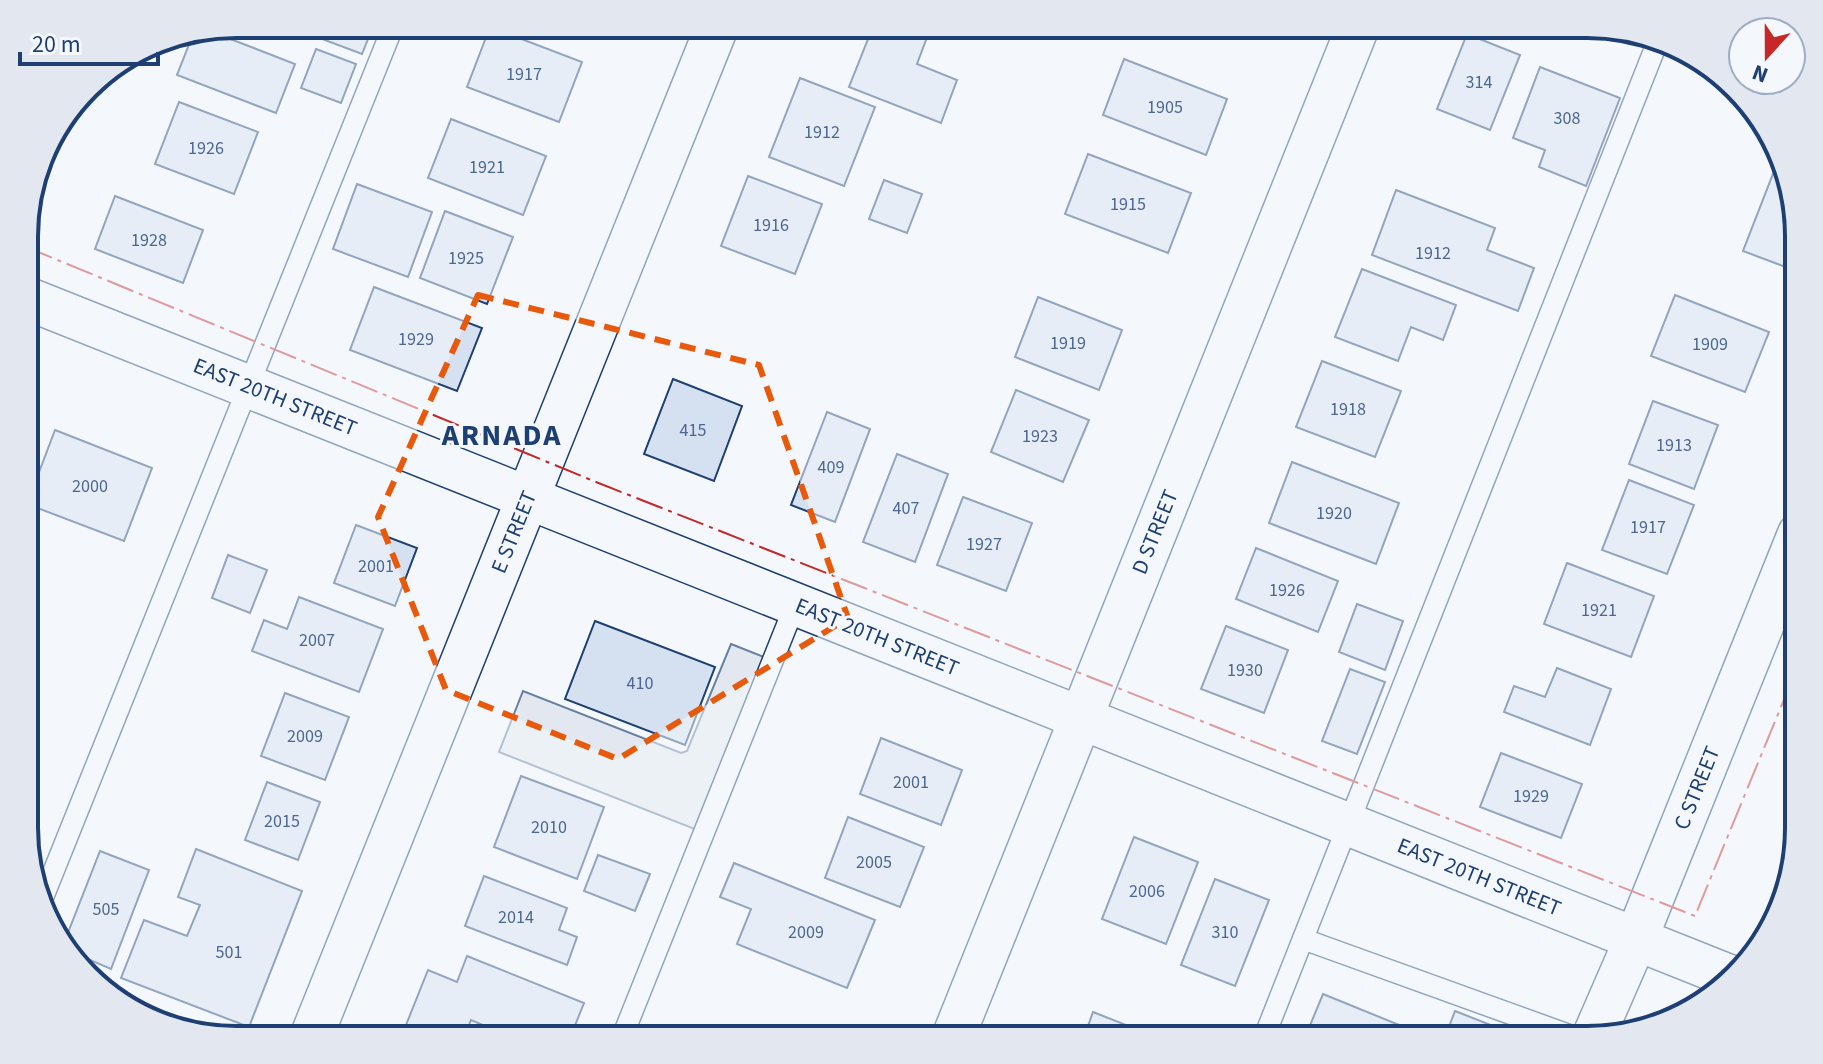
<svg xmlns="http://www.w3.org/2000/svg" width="1823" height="1064" viewBox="0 0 1823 1064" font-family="'Source Sans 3',sans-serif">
<rect width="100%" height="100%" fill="#f4f7fb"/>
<path fill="#e3e8f0" stroke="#687fa3" stroke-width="2" d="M 731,644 L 764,657 L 697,830 L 499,752 L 523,691 L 681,753 L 687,751 Z"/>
<g fill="#d5e0f0" stroke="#1d3f73" stroke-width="2">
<path d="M 328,24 L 374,24 L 362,54 L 322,39 Z"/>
<path d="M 552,24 L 594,24 L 588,38 Z"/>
<path d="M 845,24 L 932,24 L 917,64 L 957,80 L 941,123 L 849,87 L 870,34 Z"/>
<path d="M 1222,24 L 1260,24 L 1256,36 Z"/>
<path d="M 490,27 L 582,62 L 559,122 L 467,87 Z"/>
<path d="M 207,30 L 295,64 L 276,113 L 177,75 L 194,32 Z"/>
<path d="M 1467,34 L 1520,55 L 1490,130 L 1437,109 Z"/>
<path d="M 316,49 L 356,64 L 341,103 L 301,88 Z"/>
<path d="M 1124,59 L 1227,99 L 1206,155 L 1103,115 Z"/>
<path d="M 1540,67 L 1620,98 L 1586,186 L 1539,167 L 1545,150 L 1513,138 Z"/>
<path d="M 800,78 L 875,107 L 844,186 L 769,157 Z"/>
<path d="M 179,102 L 258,132 L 234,194 L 155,164 Z"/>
<path d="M 451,119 L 546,156 L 523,215 L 428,178 Z"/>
<path d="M 1088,154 L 1191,193 L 1168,253 L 1065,214 Z"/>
<path d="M 1778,161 L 1799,221 L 1799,272 L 1743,251 Z"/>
<path d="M 748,176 L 822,204 L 795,274 L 721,246 Z"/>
<path d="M 884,180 L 922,194 L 907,233 L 869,219 Z"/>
<path d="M 357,184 L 432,212 L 408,277 L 333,249 Z"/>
<path d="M 1396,190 L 1495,228 L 1487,250 L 1534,268 L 1518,311 L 1372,255 Z"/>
<path d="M 115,196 L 203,230 L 183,283 L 95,249 Z"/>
<path d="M 445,211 L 513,237 L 487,304 L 420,278 Z"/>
<path d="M 1362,269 L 1456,305 L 1443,340 L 1411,327 L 1398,361 L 1335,337 Z"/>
<path d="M 374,287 L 482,328 L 457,391 L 350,350 Z"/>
<path d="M 1675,295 L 1769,332 L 1745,392 L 1651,356 Z"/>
<path d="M 1038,297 L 1122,330 L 1099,390 L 1015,357 Z"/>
<path d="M 1322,361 L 1401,391 L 1375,457 L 1296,427 Z"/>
<path d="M 673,379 L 742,406 L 714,481 L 644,454 Z"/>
<path d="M 1016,390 L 1089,420 L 1063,482 L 991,452 Z"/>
<path d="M 1653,401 L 1718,425 L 1694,489 L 1629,464 Z"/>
<path d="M 827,412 L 870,429 L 835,522 L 791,505 Z"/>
<path d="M 55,430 L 152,468 L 124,541 L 27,504 Z"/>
<path d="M 897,454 L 948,474 L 915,562 L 863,542 Z"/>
<path d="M 1292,462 L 1399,503 L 1376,564 L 1269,523 Z"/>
<path d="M 1629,480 L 1694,505 L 1667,574 L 1602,550 Z"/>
<path d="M 963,497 L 1032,523 L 1006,591 L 937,565 Z"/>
<path d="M 356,525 L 417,548 L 395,606 L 334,583 Z"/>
<path d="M 1256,548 L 1338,581 L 1318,632 L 1236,599 Z"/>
<path d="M 228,555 L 267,570 L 250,613 L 212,598 Z"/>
<path d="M 1567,563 L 1654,596 L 1631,657 L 1544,624 Z"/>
<path d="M 299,597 L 383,629 L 359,692 L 252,651 L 264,620 L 287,629 Z"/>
<path d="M 1357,604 L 1403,621 L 1385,670 L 1339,652 Z"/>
<path d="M 595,621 L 715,667 L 685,745 L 565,699 Z"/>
<path d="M 1226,626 L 1288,650 L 1264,713 L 1201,689 Z"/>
<path d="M 1557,668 L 1611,689 L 1590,745 L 1504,712 L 1514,686 L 1545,697 Z"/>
<path d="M 1350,669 L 1385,682 L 1357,754 L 1322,741 Z"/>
<path d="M 285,693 L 349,717 L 325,780 L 261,756 Z"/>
<path d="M 881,738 L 962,770 L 941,825 L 860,794 Z"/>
<path d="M 1501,753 L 1582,784 L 1561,838 L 1480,807 Z"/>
<path d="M 521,776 L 604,807 L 577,879 L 494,847 Z"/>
<path d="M 267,782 L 320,802 L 298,860 L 245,840 Z"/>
<path d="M 1799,804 L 1799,835 L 1788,831 Z"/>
<path d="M 848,817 L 924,847 L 900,907 L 825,878 Z"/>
<path d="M 1134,837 L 1198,862 L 1166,944 L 1102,919 Z"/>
<path d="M 196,849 L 302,891 L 249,1027 L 121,978 L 144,920 L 187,936 L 200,905 L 178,897 Z"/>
<path d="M 100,851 L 149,870 L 111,969 L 62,948 Z"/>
<path d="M 598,855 L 650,874 L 635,911 L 584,891 Z"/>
<path d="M 734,863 L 875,920 L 847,988 L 737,944 L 751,909 L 720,897 Z"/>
<path d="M 484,876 L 567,908 L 559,930 L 577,937 L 567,965 L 465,926 Z"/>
<path d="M 1215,879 L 1269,900 L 1235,986 L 1181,965 Z"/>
<path d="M 467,956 L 584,1003 L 574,1028 L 605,1040 L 519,1040 L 471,1020 L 463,1040 L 400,1040 L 428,970 L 457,982 Z"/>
<path d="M 1323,994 L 1436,1040 L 1304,1040 Z"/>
<path d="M 1455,1011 L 1506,1031 L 1502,1040 L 1444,1040 Z"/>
<path d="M 1093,1012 L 1164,1040 L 1083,1040 Z"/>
</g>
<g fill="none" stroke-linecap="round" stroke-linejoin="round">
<g stroke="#1d3f73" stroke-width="23">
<g id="lane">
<path d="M 42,900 L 394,24"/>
<path d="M 1303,939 L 1583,1040"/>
<path d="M 621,1040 L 795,605"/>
<path d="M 1263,1040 L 1657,43"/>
</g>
</g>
<g stroke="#1d3f73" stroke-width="45">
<g id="street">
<path d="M 26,298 L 1729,976"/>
<path d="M 310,1040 L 718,24"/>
<path d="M 952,1040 L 1359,24"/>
<path d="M 1592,1040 L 1636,939 L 1799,534"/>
</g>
</g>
<use href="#lane" stroke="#f4f7fb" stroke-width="20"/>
<use href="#street" stroke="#f4f7fb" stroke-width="42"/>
<path stroke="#c62828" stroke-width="2" stroke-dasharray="28 6 4 6" stroke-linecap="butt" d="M 26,247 L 596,482 L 1695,916 L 1799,663"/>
</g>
<path d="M0 0H1823V1064H0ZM 478,295 L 759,365 L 848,618 L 618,759 L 446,690 L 378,517 Z" fill="#f4f7fb" fill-opacity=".55" fill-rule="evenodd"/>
<path fill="none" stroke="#e8590c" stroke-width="6" stroke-dasharray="16 10" stroke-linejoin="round" d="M 478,295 L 759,365 L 848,618 L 618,759 L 446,690 L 378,517 Z"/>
<g text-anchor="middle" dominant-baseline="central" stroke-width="6" stroke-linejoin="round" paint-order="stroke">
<g font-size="18" fill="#4b6792">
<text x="524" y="74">1917</text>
<text x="1479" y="82">314</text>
<text x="1165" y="107">1905</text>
<text x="1567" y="118">308</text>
<text x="822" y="132">1912</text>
<text x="206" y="148">1926</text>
<text x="487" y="167">1921</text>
<text x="1128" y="204">1915</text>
<text x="771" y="225">1916</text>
<text x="149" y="240">1928</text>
<text x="1433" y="253">1912</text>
<text x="466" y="258">1925</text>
<text x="416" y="339">1929</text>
<text x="1068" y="343">1919</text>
<text x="1710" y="344">1909</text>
<text x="1348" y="409">1918</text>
<text x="693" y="430">415</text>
<text x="1040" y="436">1923</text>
<text x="1674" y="445">1913</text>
<text x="831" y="467">409</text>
<text x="90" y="486">2000</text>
<text x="906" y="508">407</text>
<text x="1334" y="513">1920</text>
<text x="1648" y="527">1917</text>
<text x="984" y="544">1927</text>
<text x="376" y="566">2001</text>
<text x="1287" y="590">1926</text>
<text x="1599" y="610">1921</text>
<text x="317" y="640">2007</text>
<text x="1245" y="670">1930</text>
<text x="640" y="683">410</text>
<text x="305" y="736">2009</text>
<text x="911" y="782">2001</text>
<text x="1531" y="796">1929</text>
<text x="282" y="821">2015</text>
<text x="549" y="827">2010</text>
<text x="874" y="862">2005</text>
<text x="1147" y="891">2006</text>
<text x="106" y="909">505</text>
<text x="516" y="917">2014</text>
<text x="806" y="932">2009</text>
<text x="1225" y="932">310</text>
<text x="229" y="952">501</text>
</g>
<g font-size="22" fill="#1d3f73" stroke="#f4f7fb">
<text transform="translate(275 397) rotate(22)">EAST 20TH STREET</text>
<text transform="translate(514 532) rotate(-68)">E STREET</text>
<text transform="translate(1155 532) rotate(-68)">D STREET</text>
<text transform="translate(877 637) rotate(22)">EAST 20TH STREET</text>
<text transform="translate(1697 788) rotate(-68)">C STREET</text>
<text transform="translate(1479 877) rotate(22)">EAST 20TH STREET</text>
</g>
<g font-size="30" font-weight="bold" letter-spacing="2" fill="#1d3f73" stroke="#f4f7fb">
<text x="502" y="435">ARNADA</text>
</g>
</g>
<path d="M0 0H1823V1064H0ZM236 38H1587A198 198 0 0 1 1785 236V828A198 198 0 0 1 1587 1026H236A198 198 0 0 1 38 828V236A198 198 0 0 1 236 38Z" fill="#e3e8f0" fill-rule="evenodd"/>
<path fill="none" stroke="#1d3f73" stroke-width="4" d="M236 38H1587A198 198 0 0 1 1785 236V828A198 198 0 0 1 1587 1026H236A198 198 0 0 1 38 828V236A198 198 0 0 1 236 38Z"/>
<g transform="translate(1767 56) rotate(201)"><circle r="38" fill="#f4f7fb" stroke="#9eadc5" stroke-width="2"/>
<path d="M0-6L14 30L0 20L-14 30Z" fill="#c62828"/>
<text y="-12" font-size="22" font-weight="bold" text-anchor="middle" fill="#1d3f73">N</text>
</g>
<path d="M20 52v12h138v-12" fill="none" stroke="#1d3f73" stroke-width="4"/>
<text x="32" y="52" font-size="24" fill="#1d3f73" stroke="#f4f7fb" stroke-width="6" paint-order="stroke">20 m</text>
</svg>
